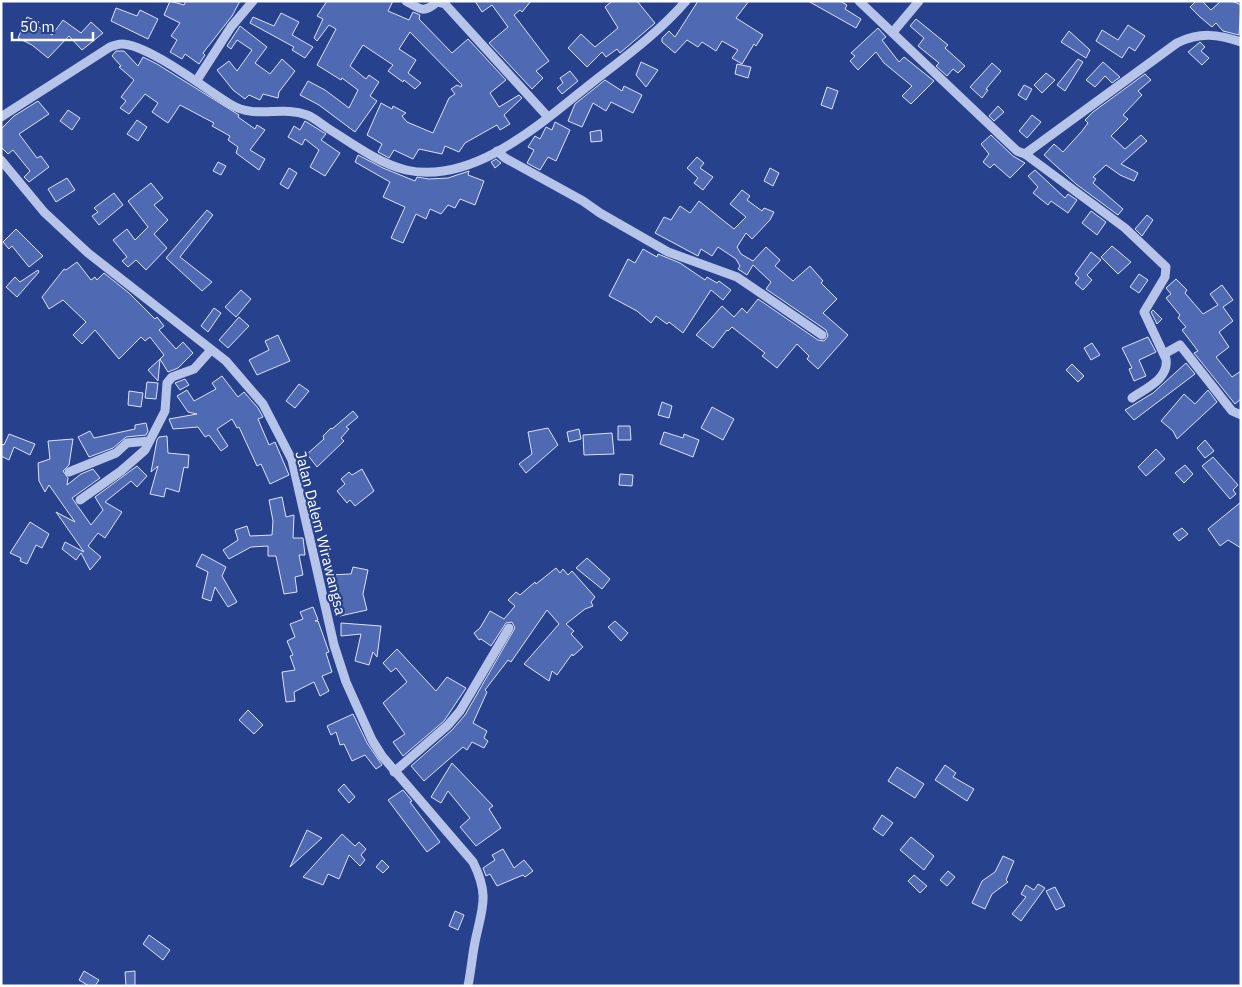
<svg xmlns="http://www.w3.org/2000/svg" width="1242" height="987" viewBox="0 0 1242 987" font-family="'IBM Plex Sans',sans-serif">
<rect width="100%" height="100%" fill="#27418d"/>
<g fill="#4f6ab3" stroke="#dae3f8">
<path d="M 170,1 L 184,5 L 186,1 L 240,1 L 232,16 L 203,53 L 205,55 L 199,64 L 185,54 L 182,59 L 170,52 L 177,40 L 171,36 L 180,23 L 164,15 Z"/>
<path d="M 327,1 L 393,1 L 388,11 L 409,20 L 413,12 L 420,15 L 419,19 L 452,53 L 468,39 L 506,80 L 490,93 L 499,107 L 519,95 L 522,98 L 504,115 L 510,124 L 500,130 L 497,125 L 465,143 L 459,152 L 445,146 L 442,154 L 419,149 L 413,159 L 394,150 L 389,158 L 378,152 L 382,144 L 367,135 L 381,103 L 392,109 L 393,106 L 406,113 L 402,116 L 407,122 L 433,133 L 449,98 L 455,94 L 451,89 L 457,85 L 461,87 L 462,85 L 410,32 L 399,49 L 416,60 L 408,73 L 421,83 L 415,89 L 404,80 L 403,82 L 388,71 L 393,65 L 363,45 L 350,66 L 366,79 L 369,75 L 379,82 L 370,96 L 377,101 L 355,132 L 319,105 L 300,95 L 308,81 L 325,90 L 349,108 L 358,90 L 342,78 L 341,80 L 317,65 L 336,29 L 329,25 L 317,41 L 314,38 L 323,19 L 317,16 Z"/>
<path d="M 475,1 L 531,1 L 522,12 L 520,10 L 514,15 L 549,61 L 536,71 L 543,78 L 532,89 L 489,43 L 508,27 L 492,5 L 482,12 Z"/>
<path d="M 612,1 L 637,1 L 655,23 L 620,53 L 617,49 L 606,57 L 602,52 L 587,67 L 568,48 L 581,34 L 595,47 L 618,28 L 605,7 Z"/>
<path d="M 698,1 L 749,1 L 736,18 L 763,35 L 756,46 L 754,44 L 742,64 L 732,58 L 738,50 L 722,41 L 716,51 L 702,42 L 698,47 L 687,40 L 675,53 L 662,42 L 662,38 L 669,31 L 675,37 Z"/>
<path d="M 808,1 L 840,1 L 847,5 L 845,9 L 861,19 L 856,28 Z"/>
<path d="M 1196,1 L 1202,1 L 1211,10 L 1221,1 L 1232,1 L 1241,5 L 1239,35 L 1223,31 L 1216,23 L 1212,27 L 1200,17 L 1190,7 Z"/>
<path d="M 116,8 L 137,16 L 140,10 L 158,19 L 148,39 L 111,21 Z"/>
<path d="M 281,13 L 299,22 L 292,35 L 313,47 L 305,58 L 292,50 L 294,47 L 250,23 L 253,17 L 274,26 Z"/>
<path d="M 27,17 L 39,22 L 37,26 L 52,35 L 63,20 L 81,33 L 91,22 L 103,33 L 82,50 L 69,36 L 48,58 L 32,45 L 18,38 Z"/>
<path d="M 916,19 L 948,45 L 945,48 L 965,66 L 958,73 L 953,69 L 947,76 L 936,66 L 939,63 L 918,46 L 924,38 L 910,26 Z"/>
<path d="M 1128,25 L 1145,36 L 1135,51 L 1129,47 L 1122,58 L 1096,41 L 1102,30 L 1118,40 Z"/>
<path d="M 240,26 L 267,47 L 255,63 L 270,74 L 282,59 L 295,71 L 279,92 L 278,98 L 263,94 L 260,100 L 249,95 L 245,99 L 233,90 L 217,70 L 229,61 L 237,71 L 252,50 L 237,40 L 231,49 L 227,46 Z"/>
<path d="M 878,28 L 886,37 L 882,40 L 899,62 L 904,57 L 934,81 L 911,104 L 902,96 L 912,86 L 884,63 L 876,52 L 858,70 L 850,61 L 855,56 L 851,53 Z"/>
<path d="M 1069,31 L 1090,50 L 1086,58 L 1061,42 Z"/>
<path d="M 1200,42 L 1205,47 L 1201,51 L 1209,58 L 1202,65 L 1188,52 Z"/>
<path d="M 116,51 L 124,51 L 138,66 L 143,57 L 157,64 L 239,115 L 238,117 L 255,129 L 257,125 L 265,130 L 250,150 L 265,159 L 259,170 L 236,153 L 238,147 L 228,140 L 230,136 L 212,126 L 214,123 L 180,105 L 168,123 L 152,112 L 158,103 L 145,94 L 129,114 L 120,108 L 126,101 L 121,97 L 134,80 L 119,67 L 121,66 L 112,56 Z"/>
<path d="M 1078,59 L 1083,62 L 1065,91 L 1057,85 Z"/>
<path d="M 641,62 L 658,70 L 646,87 L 636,75 Z"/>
<path d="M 1103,62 L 1120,77 L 1112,83 L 1105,76 L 1095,87 L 1086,80 Z"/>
<path d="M 992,63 L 1001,71 L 986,89 L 988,90 L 982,98 L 970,87 Z"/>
<path d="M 737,64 L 751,67 L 748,78 L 735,74 Z"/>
<path d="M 570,71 L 578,81 L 562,94 L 557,88 L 563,83 L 560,78 Z"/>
<path d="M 1046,73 L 1055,80 L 1042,93 L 1034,85 Z"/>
<path d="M 1145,74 L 1151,80 L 1138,91 L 1142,95 L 1123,115 L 1128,119 L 1111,136 L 1125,149 L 1141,135 L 1147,141 L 1121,164 L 1138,173 L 1134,181 L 1120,175 L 1106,165 L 1093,177 L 1096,179 L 1093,183 L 1123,209 L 1118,215 L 1076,184 L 1044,155 L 1054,144 L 1063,152 L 1082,131 L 1088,123 L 1085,120 L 1093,112 Z"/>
<path d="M 605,80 L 622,91 L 624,86 L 642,95 L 633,113 L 611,102 L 606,111 L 593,103 L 582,127 L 568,121 L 575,104 Z"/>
<path d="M 1024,85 L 1032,89 L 1026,100 L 1018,95 Z"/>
<path d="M 827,87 L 838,91 L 832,109 L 821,105 Z"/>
<path d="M 38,101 L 49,114 L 19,134 L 37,158 L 41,156 L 49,167 L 29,182 L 24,177 L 30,171 L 13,150 L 8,154 L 1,147 L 1,129 L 14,116 Z"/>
<path d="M 998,106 L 1004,112 L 994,121 L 989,116 Z"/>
<path d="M 68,110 L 80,118 L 72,130 L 60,121 Z"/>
<path d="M 1032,115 L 1041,122 L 1027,138 L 1019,131 Z"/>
<path d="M 137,120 L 147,127 L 138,141 L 127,134 Z"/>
<path d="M 305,121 L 326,134 L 321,140 L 340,153 L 325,176 L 310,167 L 319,150 L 305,139 L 302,145 L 288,137 L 294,126 L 300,130 Z"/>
<path d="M 555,122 L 570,130 L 556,161 L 548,157 L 540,170 L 527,163 L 534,150 L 528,147 L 535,136 L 540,139 L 546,127 L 552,130 Z"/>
<path d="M 601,130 L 602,141 L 591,142 L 590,132 Z"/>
<path d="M 991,135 L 1013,156 L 1025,163 L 1010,178 L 994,164 L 990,168 L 983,162 L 989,154 L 981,144 Z"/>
<path d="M 358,155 L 383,168 L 415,181 L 417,177 L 429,179 L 448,178 L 469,171 L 468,175 L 484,181 L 475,205 L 460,199 L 455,208 L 448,205 L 441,214 L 430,209 L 426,219 L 416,214 L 403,243 L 391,238 L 405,207 L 383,197 L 390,182 L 355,162 Z"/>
<path d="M 697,157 L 704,163 L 700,168 L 713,177 L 703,190 L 694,183 L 698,178 L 687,168 Z"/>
<path d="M 496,159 L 501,163 L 495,168 L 491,162 Z"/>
<path d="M 218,162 L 226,166 L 221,175 L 213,171 Z"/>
<path d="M 289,168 L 297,173 L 288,189 L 280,184 Z"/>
<path d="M 770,168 L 779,173 L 773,186 L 764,181 Z"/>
<path d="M 1035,170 L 1065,198 L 1068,194 L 1077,200 L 1068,213 L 1051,201 L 1048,205 L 1033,193 L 1038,187 L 1028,176 Z"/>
<path d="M 67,178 L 75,190 L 56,202 L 48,189 Z"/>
<path d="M 151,183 L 163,198 L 154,205 L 168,220 L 154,234 L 167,248 L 146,270 L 136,260 L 128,267 L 122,261 L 127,257 L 113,240 L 127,229 L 135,240 L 148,227 L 128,201 Z"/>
<path d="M 742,190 L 750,196 L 747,200 L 762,211 L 764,208 L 774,212 L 770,220 L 752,239 L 746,233 L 737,247 L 741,254 L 753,261 L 766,247 L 780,260 L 775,266 L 793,281 L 810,266 L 823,281 L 821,283 L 837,299 L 823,313 L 848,335 L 818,369 L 807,359 L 809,356 L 797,344 L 777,368 L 762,356 L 765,353 L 732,327 L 728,331 L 727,330 L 713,348 L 696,335 L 722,306 L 734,317 L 742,308 L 747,313 L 758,299 L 818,340 L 824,341 L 828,336 L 826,330 L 766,289 L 771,282 L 753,265 L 747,275 L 738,269 L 740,266 L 736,259 L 718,247 L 712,256 L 701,249 L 698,256 L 655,233 L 664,217 L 671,220 L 680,206 L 690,213 L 699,201 L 734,229 L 746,217 L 730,204 Z"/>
<path d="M 114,193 L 123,205 L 99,225 L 92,216 L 98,212 L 94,208 Z"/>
<path d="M 207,210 L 213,215 L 180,257 L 212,282 L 202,291 L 166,258 Z"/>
<path d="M 1091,211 L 1106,222 L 1097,235 L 1082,223 Z"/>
<path d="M 1147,215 L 1153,220 L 1142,236 L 1135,229 Z"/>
<path d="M 16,229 L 43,256 L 29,267 L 12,246 L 9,249 L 3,242 Z"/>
<path d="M 1112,246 L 1131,262 L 1118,274 L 1101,257 Z"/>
<path d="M 643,249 L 657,257 L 658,254 L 680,263 L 705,280 L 707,277 L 717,283 L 719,281 L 731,290 L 723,300 L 711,290 L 683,333 L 669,322 L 667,324 L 656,316 L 651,323 L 637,311 L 609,296 L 628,259 L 635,263 Z"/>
<path d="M 1091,252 L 1101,260 L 1087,275 L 1092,280 L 1083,290 L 1075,283 L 1079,278 L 1075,274 Z"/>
<path d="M 77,262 L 91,280 L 95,277 L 97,280 L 104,273 L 129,293 L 155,319 L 157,317 L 164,326 L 159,330 L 176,349 L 183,342 L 193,353 L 178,368 L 168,372 L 160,359 L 164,355 L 150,337 L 145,341 L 141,337 L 119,359 L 95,330 L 82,344 L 73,335 L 86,322 L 63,300 L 49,309 L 42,297 L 64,269 L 66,270 Z"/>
<path d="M 38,270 L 39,272 L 17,297 L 6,287 L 15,277 L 20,282 Z"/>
<path d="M 1139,274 L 1148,280 L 1139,293 L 1130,287 Z"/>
<path d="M 1176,279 L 1187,290 L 1185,293 L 1203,314 L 1218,305 L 1210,294 L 1222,285 L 1233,300 L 1223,307 L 1233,321 L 1219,332 L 1229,347 L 1216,357 L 1232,377 L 1241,371 L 1241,399 L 1235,404 L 1194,353 L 1198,351 L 1182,330 L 1186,327 L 1178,318 L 1180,315 L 1166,298 L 1171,294 L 1166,288 Z"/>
<path d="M 241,290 L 251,299 L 236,317 L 225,307 Z"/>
<path d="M 214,308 L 221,313 L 208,332 L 201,326 Z"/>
<path d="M 1153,310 L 1162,319 L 1157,324 L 1151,312 Z"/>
<path d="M 239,317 L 249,326 L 228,348 L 219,340 Z"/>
<path d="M 278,335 L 290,361 L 257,375 L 249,360 L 269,350 L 265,341 Z"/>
<path d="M 1148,337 L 1156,352 L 1139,360 L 1146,376 L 1134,381 L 1129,369 L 1132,368 L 1122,348 Z"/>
<path d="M 1092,343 L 1100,355 L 1091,360 L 1084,348 Z"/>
<path d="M 160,359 L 158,381 L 148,370 Z"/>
<path d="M 1186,363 L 1195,374 L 1134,420 L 1125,410 L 1153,393 Z"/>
<path d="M 1072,364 L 1084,376 L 1078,382 L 1066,370 Z"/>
<path d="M 222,376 L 238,397 L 244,392 L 258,408 L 263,417 L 258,419 L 269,445 L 275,442 L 289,475 L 270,484 L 261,464 L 257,466 L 239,427 L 237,428 L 232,419 L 217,429 L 228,446 L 221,451 L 209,435 L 205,437 L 198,427 L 173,429 L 169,419 L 197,414 L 188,412 L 177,396 L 187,390 L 194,401 L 216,389 L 212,383 Z"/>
<path d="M 185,379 L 189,385 L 180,390 L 175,383 Z"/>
<path d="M 147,382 L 158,383 L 156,399 L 145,398 Z"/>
<path d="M 299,384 L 309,391 L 295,408 L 286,401 Z"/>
<path d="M 1208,390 L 1217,402 L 1177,439 L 1173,431 L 1161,421 L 1184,394 L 1195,404 Z"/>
<path d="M 129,391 L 143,393 L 141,407 L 128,405 Z"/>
<path d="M 662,402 L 672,406 L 669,418 L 658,415 Z"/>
<path d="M 712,407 L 734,419 L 723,440 L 701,428 Z"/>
<path d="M 353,411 L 358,417 L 346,427 L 349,429 L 341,438 L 344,441 L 317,467 L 307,454 L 324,439 L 323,436 L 331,428 L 332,429 Z"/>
<path d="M 146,423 L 148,431 L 146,435 L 126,437 L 113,448 L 89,457 L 78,437 L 90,431 L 94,438 L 135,429 L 135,425 Z"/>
<path d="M 618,426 L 630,426 L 631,440 L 618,440 Z"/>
<path d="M 548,428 L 558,445 L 526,473 L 519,464 L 532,454 L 528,432 Z"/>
<path d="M 579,429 L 581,439 L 569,442 L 567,432 Z"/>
<path d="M 664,432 L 683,438 L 684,434 L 699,440 L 693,457 L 660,444 Z"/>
<path d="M 612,433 L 614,454 L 584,455 L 583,435 Z"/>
<path d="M 9,434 L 35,444 L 30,455 L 14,447 L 9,460 L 1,456 L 1,444 L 4,445 Z"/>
<path d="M 167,436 L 168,453 L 189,455 L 188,468 L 184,467 L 179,492 L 166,488 L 164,497 L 150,494 L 158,466 L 151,472 L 157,440 L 159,437 Z"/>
<path d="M 73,439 L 69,465 L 63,471 L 68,478 L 67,485 L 81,474 L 93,469 L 100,478 L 72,498 L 91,525 L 103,510 L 95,497 L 137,466 L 147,476 L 137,487 L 131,481 L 105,502 L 122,512 L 105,538 L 98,533 L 88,546 L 101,557 L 90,570 L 81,553 L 76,560 L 62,549 L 65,542 L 84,552 L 56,512 L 75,522 L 49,485 L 45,492 L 39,481 L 38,463 L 50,459 L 48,441 Z"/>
<path d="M 1205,440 L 1214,451 L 1205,458 L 1197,448 Z"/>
<path d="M 1156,449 L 1165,459 L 1146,476 L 1138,467 Z"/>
<path d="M 1213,457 L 1238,485 L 1233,490 L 1236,494 L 1230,499 L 1202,466 Z"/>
<path d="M 1185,465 L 1193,474 L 1184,483 L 1175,473 Z"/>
<path d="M 362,469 L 374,491 L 355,506 L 350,500 L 347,503 L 337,491 L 345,484 L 341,479 L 349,472 L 352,475 Z"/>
<path d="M 620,474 L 633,475 L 632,486 L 619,485 Z"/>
<path d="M 282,497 L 286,517 L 294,515 L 293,538 L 303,538 L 305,555 L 299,555 L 303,575 L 295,577 L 297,592 L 284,594 L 276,556 L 268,556 L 268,546 L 251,547 L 229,559 L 223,550 L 238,540 L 235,530 L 247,526 L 250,536 L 272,535 L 273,521 L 269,500 Z"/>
<path d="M 1241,502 L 1241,548 L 1228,540 L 1220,546 L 1208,529 Z"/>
<path d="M 30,522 L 49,534 L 42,548 L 36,545 L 27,564 L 20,561 L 21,558 L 10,553 Z"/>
<path d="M 1182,528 L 1188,534 L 1179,541 L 1173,534 Z"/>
<path d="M 202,554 L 226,567 L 222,576 L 237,602 L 228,607 L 215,587 L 211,601 L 202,598 L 208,572 L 196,566 Z"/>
<path d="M 587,558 L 610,579 L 602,589 L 576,568 Z"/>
<path d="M 353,567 L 368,570 L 363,594 L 367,610 L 340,616 L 337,598 L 332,598 L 332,588 L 328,588 L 328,575 L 351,574 Z"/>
<path d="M 556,568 L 560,573 L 563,569 L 568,575 L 572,571 L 595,597 L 591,602 L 593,606 L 585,609 L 566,624 L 574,631 L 571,634 L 583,647 L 573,656 L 572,654 L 557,675 L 552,671 L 549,681 L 524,664 L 559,624 L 547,610 L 511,662 L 508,660 L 485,690 L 487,692 L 473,723 L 487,731 L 484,738 L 488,741 L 484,748 L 472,742 L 467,750 L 463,747 L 424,781 L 411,766 L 452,730 L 465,715 L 515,628 L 512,622 L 506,623 L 491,646 L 481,639 L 479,640 L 474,633 L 480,628 L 490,611 L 504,619 L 515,606 L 508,600 L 516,592 L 520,595 L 535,582 L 536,584 Z"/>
<path d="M 313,607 L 317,617 L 318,620 L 315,621 L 318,621 L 329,652 L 326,653 L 332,672 L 322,676 L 329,691 L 320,696 L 314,682 L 294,692 L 295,701 L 286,702 L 282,672 L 295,670 L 290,656 L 293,655 L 287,641 L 295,637 L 290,624 L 303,619 L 300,612 Z"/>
<path d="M 615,621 L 628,633 L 621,641 L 608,627 Z"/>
<path d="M 341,623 L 381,626 L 377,657 L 373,652 L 369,665 L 355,661 L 361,634 L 341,636 Z"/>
<path d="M 397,649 L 436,691 L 447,677 L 466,688 L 444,721 L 403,756 L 393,742 L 405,734 L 383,703 L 407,682 L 396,668 L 391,672 L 383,663 Z"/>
<path d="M 248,710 L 263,725 L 254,734 L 239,720 Z"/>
<path d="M 353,714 L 367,743 L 382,765 L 376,769 L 365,755 L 352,761 L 344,744 L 340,745 L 336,732 L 331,735 L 327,726 Z"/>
<path d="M 452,763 L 493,806 L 489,809 L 501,828 L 476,846 L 460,827 L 470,818 L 448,791 L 441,803 L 431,797 Z"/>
<path d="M 945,765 L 956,773 L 953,777 L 974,789 L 967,801 L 935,780 Z"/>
<path d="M 897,767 L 924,784 L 915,798 L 888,781 Z"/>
<path d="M 344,784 L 355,797 L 349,803 L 338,790 Z"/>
<path d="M 403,790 L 412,801 L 410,802 L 440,842 L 427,852 L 388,800 Z"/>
<path d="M 882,815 L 893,823 L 883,836 L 873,829 Z"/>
<path d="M 307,830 L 322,838 L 290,867 Z"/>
<path d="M 342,834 L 355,846 L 359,842 L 366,849 L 361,855 L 365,860 L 360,866 L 349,855 L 339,879 L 328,874 L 323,885 L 303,877 Z"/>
<path d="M 911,837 L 934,856 L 924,870 L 900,850 Z"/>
<path d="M 503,849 L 514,868 L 524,860 L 533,871 L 525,877 L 523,875 L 497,886 L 490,874 L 486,876 L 483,868 L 495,860 L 492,855 Z"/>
<path d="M 1003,856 L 1014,861 L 1006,880 L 1008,882 L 992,894 L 985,909 L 972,903 L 982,881 L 995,872 Z"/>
<path d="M 382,860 L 389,867 L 383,873 L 376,867 Z"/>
<path d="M 948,871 L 955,877 L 947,886 L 940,880 Z"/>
<path d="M 914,875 L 927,886 L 920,893 L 908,881 Z"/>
<path d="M 1038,884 L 1045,888 L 1021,921 L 1012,914 L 1026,897 L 1021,894 L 1026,885 L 1034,890 Z"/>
<path d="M 1055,887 L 1065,906 L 1056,910 L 1046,891 Z"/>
<path d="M 455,911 L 464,915 L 458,930 L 449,926 Z"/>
<path d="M 149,935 L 170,950 L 163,960 L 143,944 Z"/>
<path d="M 84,971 L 99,980 L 95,986 L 89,986 L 79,980 Z"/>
<path d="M 135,971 L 135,986 L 126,986 L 125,972 Z"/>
</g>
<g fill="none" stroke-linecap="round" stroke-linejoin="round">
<g stroke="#b6c4ea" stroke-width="9">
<path d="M 406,1 C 420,9 423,14 437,2 L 445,4 L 548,117"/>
<path d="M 859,1 L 1017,151 L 1025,154 L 1177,43 C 1200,32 1218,34 1241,42"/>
<path d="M 893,32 L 919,1"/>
<path d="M 197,80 L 231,27 L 253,1"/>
<path d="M 1,117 L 110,47 C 113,46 118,44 121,44 C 146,43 207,90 230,104 C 256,120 281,105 307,115 C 315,118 322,125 329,129 C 353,144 378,163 406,170 C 476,186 548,117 598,78 C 629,54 660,31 686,1"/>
<path d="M 497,151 L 505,158 L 583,201 L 600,213 L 668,252 L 737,277 L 822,335"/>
<path d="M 1025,154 L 1125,228 L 1166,267 L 1165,277 L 1144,312 L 1166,359 C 1169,379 1146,388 1132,398"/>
<path d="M 1,160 L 44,212 L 88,253 L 226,361 L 263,404 L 292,460 L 334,645 L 346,682 L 372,740 L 382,756 L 473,862 C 490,896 482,908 475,942 C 472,957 471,971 468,986"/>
<path d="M 1164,354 L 1180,345 L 1232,411 L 1241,415"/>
<path d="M 69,472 L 116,453 L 127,443 L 149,441"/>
<path d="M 80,500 L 121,471 L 145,450 L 165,411 L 167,383 L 172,377 L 194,369 L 211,350"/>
<path d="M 394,772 L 448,725 L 460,711 L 509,628"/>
</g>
</g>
<g text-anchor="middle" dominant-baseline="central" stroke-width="4.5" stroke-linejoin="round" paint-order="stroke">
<g font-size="15" fill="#fff" stroke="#27418d">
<text transform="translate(321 533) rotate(76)">Jalan Dalem Wirawangsa</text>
</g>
</g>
<rect width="1242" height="987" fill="none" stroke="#ffffff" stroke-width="5"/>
<path d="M12 32v8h81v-8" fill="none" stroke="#ffffff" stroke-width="2.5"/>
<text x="20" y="32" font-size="15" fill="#ffffff" stroke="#27418d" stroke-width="4" paint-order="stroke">50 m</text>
</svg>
